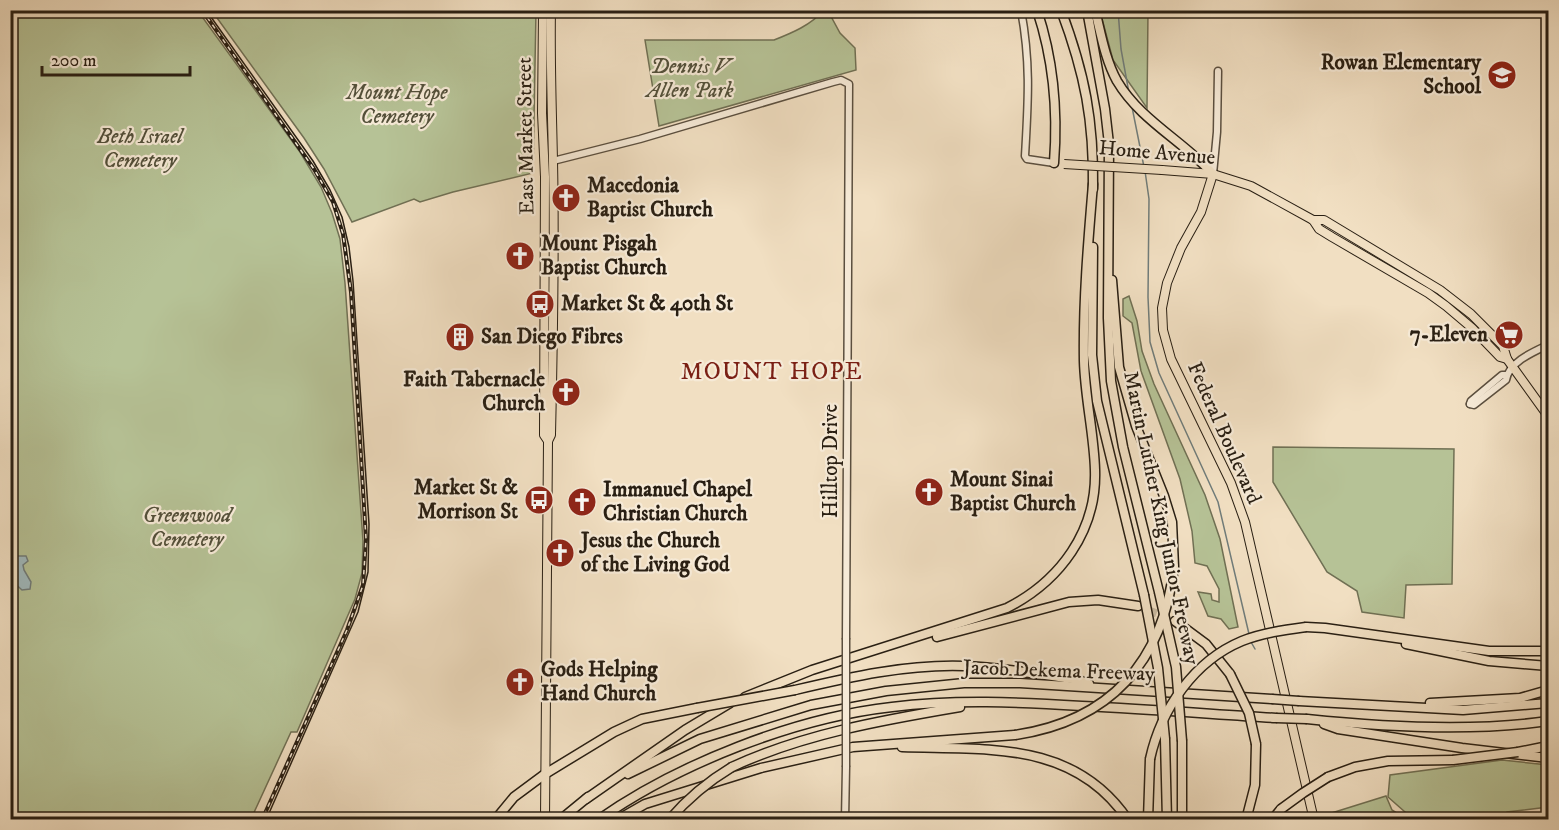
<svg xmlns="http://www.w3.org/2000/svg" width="1559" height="830" viewBox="0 0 1559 830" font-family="'IM FELL DW Pica',serif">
<rect width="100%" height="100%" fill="#f1dfc2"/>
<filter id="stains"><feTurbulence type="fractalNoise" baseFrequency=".00333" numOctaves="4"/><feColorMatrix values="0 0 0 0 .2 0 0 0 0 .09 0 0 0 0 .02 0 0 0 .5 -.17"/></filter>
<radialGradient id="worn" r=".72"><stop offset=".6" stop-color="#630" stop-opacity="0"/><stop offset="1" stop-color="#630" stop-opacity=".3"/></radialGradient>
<g fill="#b6c296" stroke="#707054" stroke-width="1.5">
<path d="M 824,10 L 828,11 L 840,33 L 855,48 L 856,70 L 659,126 L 645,40 L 774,40 C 792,33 811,25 824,10 Z"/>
<path d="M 10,11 L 198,11 L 300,152 L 321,187 L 332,213 L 340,239 L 345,283 L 363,541 L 362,573 L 355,599 L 297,732 L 291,732 L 251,819 L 11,819 Z"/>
<path d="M 212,11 L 536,11 L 533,173 L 453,192 L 420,202 L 414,199 L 352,222 L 324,169 L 304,138 Z"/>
<path d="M 1100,11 L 1148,11 L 1147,108 L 1113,60 Z"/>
<path d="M 1129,296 L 1137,321 L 1142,351 L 1154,384 L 1205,495 L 1220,539 L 1238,627 L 1229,629 L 1221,619 L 1208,616 L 1198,592 L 1211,594 L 1212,600 L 1219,602 L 1219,589 L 1207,566 L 1195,563 L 1192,531 L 1180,479 L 1141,371 L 1132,323 L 1123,316 L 1123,299 Z"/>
<path d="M 1273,447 L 1454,449 L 1452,584 L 1406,585 L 1404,618 L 1362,612 L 1357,591 L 1327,572 L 1273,482 Z"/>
<path d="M 1502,760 L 1548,765 L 1548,807 L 1507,812 L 1504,819 L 1413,819 L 1388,797 L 1390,775 Z"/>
<path d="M 1386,796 L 1392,810 L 1406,819 L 1326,819 L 1325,815 Z"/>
</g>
<path fill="#a0babe" stroke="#707c7a" stroke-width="1.5" d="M 11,556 L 26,556 L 28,561 L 23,565 L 24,570 L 31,582 L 30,589 L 22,590 L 11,580 Z"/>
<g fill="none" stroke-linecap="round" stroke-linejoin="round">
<g stroke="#707c7a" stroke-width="1.5">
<path d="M 1118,10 L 1121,49 L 1129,93"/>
<path d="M 1132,107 L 1144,167"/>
<path d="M 1145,171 L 1149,199 L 1148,297 L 1150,342 L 1159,373 L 1218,502 L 1249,634"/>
<path d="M 1251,642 L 1255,649"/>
</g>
<path stroke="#c9b99f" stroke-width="8" stroke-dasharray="8 4" stroke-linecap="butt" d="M 1138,606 L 1175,621"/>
<g stroke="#5b4f3f" stroke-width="9">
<g id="minor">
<path d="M 1021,10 C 1031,64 1028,103 1025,156 L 1027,159 L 1054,163"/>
<path d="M 553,161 L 640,139 L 833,82 L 841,80 L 849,84 L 846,638"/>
<path d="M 1213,174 L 1217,132 L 1218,71"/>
<path d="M 1470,404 L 1474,405 L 1506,380 C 1509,362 1533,352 1548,345"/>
<path d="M 1470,404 L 1471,401 L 1502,375 L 1507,375"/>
<path d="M 845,820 L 846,767"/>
</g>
</g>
<g stroke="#291f13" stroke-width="10">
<g id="major">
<path d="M 543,10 L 542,113 L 545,177 L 544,435 L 548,441"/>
<path d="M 1162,170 L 1213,174 L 1251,186 L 1313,220 L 1319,229 L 1332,237 L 1428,293 L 1446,306 L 1472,328 L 1500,357 L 1507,359"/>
<path d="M 1213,174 L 1201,212 L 1181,248 L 1167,283 L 1162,308 L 1163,330 L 1171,359 L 1231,483 L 1245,522 L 1314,820"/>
<path d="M 1313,220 L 1324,220 L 1440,290 L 1471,314 L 1503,346 L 1507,359 L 1548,416"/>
<path d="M 545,820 L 548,441 L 551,435 C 553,344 555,252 553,161 C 552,111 550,61 551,10"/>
</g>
</g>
<g stroke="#291f13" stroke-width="11">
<g id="highway">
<path d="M 1037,10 C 1054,61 1058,111 1054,163"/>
<path d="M 1061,10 C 1085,74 1094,121 1093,189"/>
<path d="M 1087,10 L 1105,109 L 1109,144 L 1108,318 L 1111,381 L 1123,447 L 1159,592"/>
<path d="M 1095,10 C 1101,34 1105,59 1117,81 C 1140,120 1183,141 1213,174"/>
<path d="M 1093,247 L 1092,355 L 1097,401 L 1144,595"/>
<path d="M 1112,280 L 1119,367 L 1136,426 L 1164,496 L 1172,522 L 1174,567"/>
<path d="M 1175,621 L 1206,644 L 1230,674"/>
<path d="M 1306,627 L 1325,628 L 1489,651 L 1548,651"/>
<path d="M 937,637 L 1069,602 L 1098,600 L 1138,606"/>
<path d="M 1406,644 L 1489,661 L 1548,666"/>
<path d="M 795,690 C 850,677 907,664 964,666 C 1002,667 1041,675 1079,680 L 1089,684"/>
<path d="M 745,697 L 812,670 L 1007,608 C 1060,581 1097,531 1095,470 C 1094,434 1085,398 1084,361 C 1083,302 1088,243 1093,184"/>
<path d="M 1299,701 L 1463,710 L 1548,703"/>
<path d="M 1430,703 L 1520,698 L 1548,690"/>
<path d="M 1307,719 C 1384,727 1472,732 1548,721"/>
<path d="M 1324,724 L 1338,729 L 1462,748 L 1548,758"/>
<path d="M 1165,739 L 1167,820"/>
<path d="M 1182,741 L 1182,820"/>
<path d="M 902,747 C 987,750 1074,740 1128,820"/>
<path d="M 1518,752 L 1548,746"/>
<path d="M 732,767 C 803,734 883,720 960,707"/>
<path d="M 628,774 L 700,739 L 811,705 L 886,691 L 964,683 L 1020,683 L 1272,699"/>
<path d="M 1328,777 L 1355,767 L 1388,761 L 1453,760"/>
<path d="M 586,799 L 685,730 L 730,703"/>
<path d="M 495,820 L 514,797 L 545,774 L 614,732 L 642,719 L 697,708"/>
<path d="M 560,820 L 588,797"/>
<path d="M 598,820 C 678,764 794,718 892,707 C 955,699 1018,702 1082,706 C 1147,709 1211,714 1276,718"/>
<path d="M 617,820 L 645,804 L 761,768 L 853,747 L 1015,735"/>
<path d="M 1148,820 L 1150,759"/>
<path d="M 1246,820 L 1255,785 L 1256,744"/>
<path d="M 1272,820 L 1281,809"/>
</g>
</g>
<use href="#minor" stroke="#f6ead7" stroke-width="6"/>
<use href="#major" stroke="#f1dfc2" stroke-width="8"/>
<use href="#highway" stroke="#f1dfc2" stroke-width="8"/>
<path stroke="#291f13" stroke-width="1.5" d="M 206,10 L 313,161 L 330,190 L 342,217 L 349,247 L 353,281 L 369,524 L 368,572 L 358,612 L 266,820"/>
<g stroke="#291f13" stroke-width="4">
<path id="rail" d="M 202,10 L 314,169 L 333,202 L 343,234 L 351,292 L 366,539 L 363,585 L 347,630 L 262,820"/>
</g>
<use href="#rail" stroke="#f6ead7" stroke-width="1.5" stroke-dasharray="4.5" stroke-linecap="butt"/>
<g stroke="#5b4f3f" stroke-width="9" stroke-linecap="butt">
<path id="minor-bridge" d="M 846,767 L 846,638"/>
</g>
<g stroke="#291f13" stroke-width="10" stroke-linecap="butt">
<path id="major-bridge" d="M 1064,164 L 1162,170"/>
</g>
<g stroke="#291f13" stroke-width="11" stroke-linecap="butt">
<g id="highway-bridge">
<path d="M 1159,592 L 1176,667 L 1182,741"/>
<path d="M 1144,595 L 1158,668 L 1165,739"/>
<path d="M 1230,674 L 1249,713 L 1256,744"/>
<path d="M 1272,699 L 1299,701"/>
<path d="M 697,708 L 795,690"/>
<path d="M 1276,718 L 1307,719"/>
<path d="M 1015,735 C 1110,721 1163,662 1174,567"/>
<path d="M 1150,759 C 1161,709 1194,661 1242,641 C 1262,633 1284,630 1306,627"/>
<path d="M 1453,760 L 1518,752"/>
<path d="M 1281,809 L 1303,793 L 1328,777"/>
<path d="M 669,820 C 688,798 707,782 732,767"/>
</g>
</g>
<use href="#minor-bridge" stroke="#f6ead7" stroke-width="6"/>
<use href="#major-bridge" stroke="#f1dfc2" stroke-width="8"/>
<use href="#highway-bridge" stroke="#f1dfc2" stroke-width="8"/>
</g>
<defs>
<g id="school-disc" transform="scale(1.5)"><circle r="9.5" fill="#8f2418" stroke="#f6ead7"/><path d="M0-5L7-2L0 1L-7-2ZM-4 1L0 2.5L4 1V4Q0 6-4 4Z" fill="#fff"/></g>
<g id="church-disc" transform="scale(1.5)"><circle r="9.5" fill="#8f2418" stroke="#f6ead7"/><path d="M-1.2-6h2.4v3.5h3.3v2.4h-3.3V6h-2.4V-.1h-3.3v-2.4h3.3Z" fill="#fff"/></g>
<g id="bus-disc" transform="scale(1.5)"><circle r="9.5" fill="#8f2418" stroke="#f6ead7"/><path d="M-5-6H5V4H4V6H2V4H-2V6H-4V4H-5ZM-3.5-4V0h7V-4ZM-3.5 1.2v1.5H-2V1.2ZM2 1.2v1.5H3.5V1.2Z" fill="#fff"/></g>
<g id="supermarket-disc" transform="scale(1.5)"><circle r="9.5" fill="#8f2418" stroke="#f6ead7"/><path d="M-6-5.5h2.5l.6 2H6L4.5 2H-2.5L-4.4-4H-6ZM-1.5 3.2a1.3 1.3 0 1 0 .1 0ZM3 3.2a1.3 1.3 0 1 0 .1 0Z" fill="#fff"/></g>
<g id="building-disc" transform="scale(1.5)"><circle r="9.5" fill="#8f2418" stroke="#f6ead7"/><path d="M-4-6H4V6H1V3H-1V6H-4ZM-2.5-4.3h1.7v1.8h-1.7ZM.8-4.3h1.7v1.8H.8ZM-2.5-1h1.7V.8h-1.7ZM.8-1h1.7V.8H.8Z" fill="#fff"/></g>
</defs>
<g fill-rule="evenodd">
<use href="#school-disc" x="1502" y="75"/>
<use href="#church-disc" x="566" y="198"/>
<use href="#church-disc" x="520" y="256"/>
<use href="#bus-disc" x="540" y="304"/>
<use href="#supermarket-disc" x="1509" y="335"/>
<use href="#building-disc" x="460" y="337"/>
<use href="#church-disc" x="566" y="392"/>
<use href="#church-disc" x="929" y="492"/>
<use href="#bus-disc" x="539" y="500"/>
<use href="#church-disc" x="582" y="502"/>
<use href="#church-disc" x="560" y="553"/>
<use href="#church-disc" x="520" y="682"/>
</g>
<g text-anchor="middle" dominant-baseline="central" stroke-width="4.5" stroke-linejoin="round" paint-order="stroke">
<g font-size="21" font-weight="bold" fill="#291f13" stroke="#f6ead7" text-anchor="start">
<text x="1481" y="63" text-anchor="end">Rowan Elementary<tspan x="1481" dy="24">School</tspan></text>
<text x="587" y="186">Macedonia<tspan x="587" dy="24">Baptist Church</tspan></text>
<text x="541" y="244">Mount Pisgah<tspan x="541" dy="24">Baptist Church</tspan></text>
<text x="561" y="304">Market St &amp; 40th St</text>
<text x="1488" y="335" text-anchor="end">7-Eleven</text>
<text x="481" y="337">San Diego Fibres</text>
<text x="545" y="380" text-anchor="end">Faith Tabernacle<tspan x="545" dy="24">Church</tspan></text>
<text x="950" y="480">Mount Sinai<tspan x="950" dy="24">Baptist Church</tspan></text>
<text x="518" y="488" text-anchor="end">Market St &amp;<tspan x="518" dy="24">Morrison St</tspan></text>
<text x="603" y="490">Immanuel Chapel<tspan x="603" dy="24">Christian Church</tspan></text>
<text x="581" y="541">Jesus the Church<tspan x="581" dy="24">of the Living God</tspan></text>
<text x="541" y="670">Gods Helping<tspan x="541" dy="24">Hand Church</tspan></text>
</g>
<g font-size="21" font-style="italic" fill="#53503a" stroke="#f6ead7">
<text x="690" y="67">Dennis V<tspan x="690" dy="24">Allen Park</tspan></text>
<text x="397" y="93">Mount Hope<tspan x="397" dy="24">Cemetery</tspan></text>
<text x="140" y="137">Beth Israel<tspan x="140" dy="24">Cemetery</tspan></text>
<text x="187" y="516">Greenwood<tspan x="187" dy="24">Cemetery</tspan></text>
</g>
<g font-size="21" fill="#291f13" stroke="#f6ead7">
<text transform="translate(526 136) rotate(-91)">East Market Street</text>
<text transform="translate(1157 153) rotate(5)">Home Avenue</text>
<text transform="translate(1224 433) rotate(66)">Federal Boulevard</text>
<text transform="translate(831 461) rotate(-90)">Hilltop Drive</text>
<text transform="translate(1161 518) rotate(78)">Martin Luther King Junior Freeway</text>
<text transform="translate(1059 671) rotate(2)">Jacob Dekema Freeway</text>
</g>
<g font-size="24" letter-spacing="1.5" fill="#7a1f14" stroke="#f6ead7">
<text x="772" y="372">MOUNT HOPE</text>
</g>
</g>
<rect width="1559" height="830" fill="none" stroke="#f1dfc2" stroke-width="36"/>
<rect x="12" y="12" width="1535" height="806" fill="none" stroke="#291f13" stroke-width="3"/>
<rect x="18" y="18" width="1523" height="794" fill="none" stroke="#291f13" stroke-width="1.5"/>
<path d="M42 66v9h148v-9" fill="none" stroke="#291f13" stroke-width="3"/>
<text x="51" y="66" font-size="18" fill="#291f13" stroke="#f6ead7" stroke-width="4.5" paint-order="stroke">200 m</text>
<rect width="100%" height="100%" filter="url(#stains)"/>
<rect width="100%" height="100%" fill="url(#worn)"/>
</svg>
